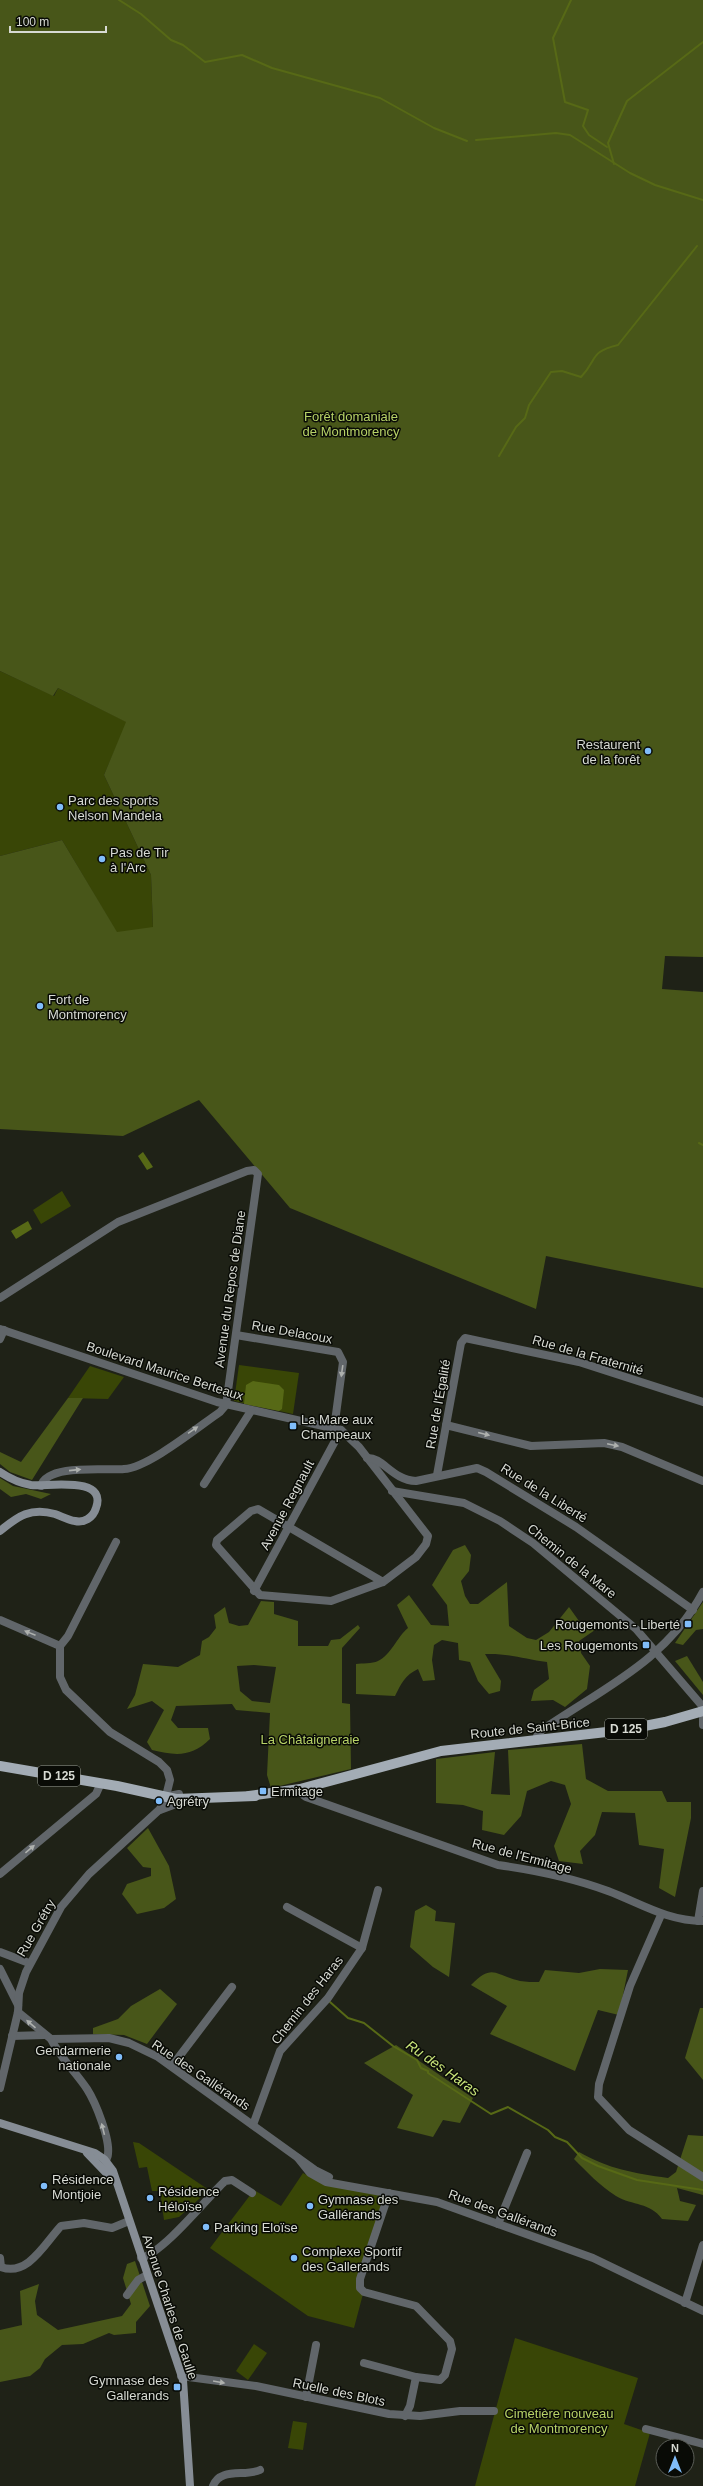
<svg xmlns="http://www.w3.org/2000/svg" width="703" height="2486" viewBox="0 0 703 2486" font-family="Arial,sans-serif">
<rect width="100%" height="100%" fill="#1f2217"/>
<g fill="#394606">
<path d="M 0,671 L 54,696 L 58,688 L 127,722 L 104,775 L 151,875 L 153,928 L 117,933 L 62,840 L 0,856 Z"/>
<path d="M 62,1191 L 71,1206 L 41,1224 L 33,1210 Z"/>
<path d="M 239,1365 L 299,1373 L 293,1414 L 234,1401 Z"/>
<path d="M 90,1366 L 124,1377 L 108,1399 L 68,1398 Z"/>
<path d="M 133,2142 L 139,2143 L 209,2190 L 179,2217 L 164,2220 L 160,2191 L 152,2191 L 147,2167 L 139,2168 Z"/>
<path d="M 303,2173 L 320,2182 L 384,2196 L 373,2234 L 360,2267 L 363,2294 L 354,2328 L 308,2316 L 210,2248 L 254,2190 L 281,2206 Z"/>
<path d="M 515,2338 L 638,2378 L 624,2424 L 650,2433 L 635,2486 L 475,2486 Z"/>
<path d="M 254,2344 L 267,2353 L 248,2380 L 236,2371 Z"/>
<path d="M 293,2421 L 307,2423 L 303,2450 L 288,2448 Z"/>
</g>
<g fill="#485619" fill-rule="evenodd">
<path d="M 0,0 L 703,0 L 703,957 L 665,956 L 662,989 L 703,992 L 703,1288 L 546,1256 L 536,1309 L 290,1208 L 199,1100 L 123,1136 L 0,1129 L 0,856 L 62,840 L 117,932 L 153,927 L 151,875 L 104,775 L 126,722 L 58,688 L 53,696 L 0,671 Z"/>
<path d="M 68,1398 L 83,1398 L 32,1480 L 10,1472 L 0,1464 L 0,1452 L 21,1462 Z"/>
<path d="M 0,1478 L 13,1486 L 51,1494 L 41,1499 L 26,1494 L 11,1497 L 0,1489 Z"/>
<path d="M 465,1545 L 471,1555 L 469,1571 L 461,1581 L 465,1596 L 470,1604 L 478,1604 L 507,1582 L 509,1626 L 527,1638 L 536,1640 L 549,1632 L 569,1607 L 579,1621 L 595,1630 L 579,1641 L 581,1653 L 590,1666 L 587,1689 L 565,1707 L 553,1700 L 531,1701 L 534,1690 L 549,1679 L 547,1662 C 524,1659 508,1653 485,1654 L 501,1681 L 500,1691 L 489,1694 L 478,1681 L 470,1662 L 459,1660 L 458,1643 L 442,1640 L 434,1645 L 432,1660 L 435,1680 L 423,1681 L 418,1669 C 405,1675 401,1684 395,1696 L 356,1694 L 356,1664 C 362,1663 372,1664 378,1661 C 391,1655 397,1637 408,1628 L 397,1605 L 409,1595 L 431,1625 L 449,1626 L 447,1605 L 432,1585 L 453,1550 Z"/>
<path d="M 261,1601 L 274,1602 L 274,1614 L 298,1621 L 298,1646 L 328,1646 L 331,1640 L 340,1639 L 358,1625 L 360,1628 L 342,1648 L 342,1703 L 350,1704 L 351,1769 L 271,1788 L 267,1775 L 270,1713 L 236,1710 L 232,1704 L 176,1706 L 171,1720 L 178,1728 L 208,1728 L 210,1739 C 192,1757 176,1756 152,1750 L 147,1742 L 164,1710 L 152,1701 L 127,1709 L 135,1695 L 143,1664 L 178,1667 L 200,1655 L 202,1641 L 209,1637 L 216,1628 L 214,1615 L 225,1607 L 229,1623 L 239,1626 L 248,1625 ZM 254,1665 L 276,1667 L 270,1703 L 252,1701 L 240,1691 L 237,1666 Z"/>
<path d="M 703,1602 L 703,1629 L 696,1630 L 683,1645 L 675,1643 Z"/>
<path d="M 687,1656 L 703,1682 L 703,1695 L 675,1661 Z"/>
<path d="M 582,1744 L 586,1779 L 608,1791 L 662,1791 L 667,1802 L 691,1802 L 691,1818 L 675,1897 L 659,1888 L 664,1849 L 639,1845 L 635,1813 L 602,1812 L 595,1835 L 580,1851 L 583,1864 L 559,1861 L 554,1846 L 571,1804 L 565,1785 L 551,1781 L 527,1791 L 521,1816 L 504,1835 L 482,1830 L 483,1811 L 463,1805 L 436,1803 L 436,1759 L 495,1752 L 491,1794 L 510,1795 L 508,1750 Z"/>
<path d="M 148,1828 L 169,1866 L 176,1899 L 164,1908 L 137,1914 L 122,1894 L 127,1884 L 151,1876 L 151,1868 L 143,1867 L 127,1848 Z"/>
<path d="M 426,1905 L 436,1911 L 435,1921 L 455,1923 L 449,1977 L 433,1967 L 410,1947 L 415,1911 Z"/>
<path d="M 600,1969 L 628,1970 L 619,2015 L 598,2010 L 575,2071 L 490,2034 L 507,2006 L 471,1985 C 493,1962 496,1976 520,1981 C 526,1982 533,1982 539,1982 L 545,1970 L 579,1973 Z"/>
<path d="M 160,1989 L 177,2004 L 147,2044 L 124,2035 L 93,2034 L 93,2028 L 118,2019 L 131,2006 Z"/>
<path d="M 700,2008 L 703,2008 L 703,2080 L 685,2058 Z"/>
<path d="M 396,2045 L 473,2098 L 460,2123 L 443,2120 L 433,2137 L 397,2128 L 413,2095 L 364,2063 Z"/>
<path d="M 688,2135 L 703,2136 L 703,2195 L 677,2188 L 680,2201 L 696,2205 L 688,2221 L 662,2219 C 650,2202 633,2206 616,2196 C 600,2186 587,2172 574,2159 L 579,2152 C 609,2169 633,2173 668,2178 L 676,2172 Z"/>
<path d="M 135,2261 L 150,2306 L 136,2322 L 136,2333 L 114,2335 L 109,2333 L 83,2344 L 62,2345 L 45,2359 L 40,2368 L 30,2376 L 0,2382 L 0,2330 L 22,2325 L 20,2291 L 39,2284 L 35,2301 L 37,2315 L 58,2330 L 122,2316 L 131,2304 L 123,2278 L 127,2264 Z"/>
</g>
<g fill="#576916">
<path d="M 143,1152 L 153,1167 L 147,1170 L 138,1156 Z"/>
<path d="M 28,1221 L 32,1229 L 16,1239 L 11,1231 Z"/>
<path d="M 253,1381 L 279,1385 L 284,1390 L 282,1409 L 279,1411 L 244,1404 L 246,1385 Z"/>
</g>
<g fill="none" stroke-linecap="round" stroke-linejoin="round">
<g stroke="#576916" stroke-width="2">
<path d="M 119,0 L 141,14 L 171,40 L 183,45 L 205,62 L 242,55 L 272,68 L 380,98 L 434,128 L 467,141"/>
<path d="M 571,0 L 553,38 L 565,102 L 588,110 L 583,126 L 589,135 L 607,147"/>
<path d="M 476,140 L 556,133 L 570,135 L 630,173 L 655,185 L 703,200"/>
<path d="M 614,164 L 608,143 L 627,101 L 703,42"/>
<path d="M 499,456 L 516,427 L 525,418 L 529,405 L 551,372 L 562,371 L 581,377 C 598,359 589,352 618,345 L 697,246"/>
<path d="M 699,1143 L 703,1145"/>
<path d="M 330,2002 L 348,2018 L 364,2023 L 393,2046 L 417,2060 L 421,2068 L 428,2071 L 428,2073 L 491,2114 L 508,2107 L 548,2130 L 555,2137 L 567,2142 L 582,2158 L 598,2166 L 637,2180 L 703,2190"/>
</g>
<g stroke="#61666a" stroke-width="8">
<path d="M 0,1298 L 118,1222 L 247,1171 L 254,1170 L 258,1174 L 226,1405 L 220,1412 C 198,1427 148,1468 124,1469 C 107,1471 47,1463 41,1486"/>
<path d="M 0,1329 L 217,1402 L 341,1430 L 359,1447 L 428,1536 L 426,1544 L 416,1557 L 383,1582 L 331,1601 L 260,1595 L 216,1545 L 217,1540 L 251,1511 L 258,1509 L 383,1582"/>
<path d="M 236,1335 L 338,1352 L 343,1362 L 334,1429"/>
<path d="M 0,1339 L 4,1330"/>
<path d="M 446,1425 L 531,1446 L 604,1443 L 622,1447 L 703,1481"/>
<path d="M 367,1458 C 383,1457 392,1480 416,1481 L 477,1468 L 486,1472 L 576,1527 L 693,1610"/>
<path d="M 437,1475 L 461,1343 L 465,1338 L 579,1362 L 703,1402"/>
<path d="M 204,1484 L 251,1411"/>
<path d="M 392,1491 L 464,1503 L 500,1521 L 533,1543 L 636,1629 L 703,1707"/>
<path d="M 254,1591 L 341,1430"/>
<path d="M 0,1620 L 60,1646"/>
<path d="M 60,1646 L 60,1677 L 66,1690 L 110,1732 L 159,1762 L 167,1770 L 170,1780 L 167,1792"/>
<path d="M 60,1646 L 68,1636 L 116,1542"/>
<path d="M 703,1719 L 703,1725"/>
<path d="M 537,1741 L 537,1736 L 542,1730 C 605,1687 666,1661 703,1592"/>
<path d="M 300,1789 L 302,1794 L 306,1797 L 498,1865 C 534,1870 573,1878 608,1891 C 640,1903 667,1921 703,1921"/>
<path d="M 160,1810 L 184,1801"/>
<path d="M 0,1874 L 96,1794 L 101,1783"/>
<path d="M 287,1907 L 362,1948"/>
<path d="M 661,1915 L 630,1986 L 599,2084 L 598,2097 L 629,2130 L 703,2177"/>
<path d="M 698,1921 L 703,1891"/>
<path d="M 0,1952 L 29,1963"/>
<path d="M 0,1969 L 18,2005"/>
<path d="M 18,2012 L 51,2039 L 109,2038 L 129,2043 L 158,2057 L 315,2170 L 329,2177"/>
<path d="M 12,2036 L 44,2035"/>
<path d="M 51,2039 C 60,2058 76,2072 87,2089 C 96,2103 110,2139 108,2154 C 108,2159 105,2162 102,2165"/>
<path d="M 172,2066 L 232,1987"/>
<path d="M 0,2088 L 18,2012 L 19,1993 L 26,1972 L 61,1907 L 89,1874 L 159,1810 L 169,1796 L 179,1794"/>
<path d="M 253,2125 L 280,2051 L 328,1998 L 362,1948 L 378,1890"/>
<path d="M 298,2158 L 310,2173 L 326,2182 L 437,2202 L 593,2258 L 703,2311"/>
<path d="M 389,2193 L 360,2279 L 360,2288 L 364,2292 L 416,2306 L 450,2341 L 452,2349 L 445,2375 L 440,2380 L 416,2377 L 410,2406 L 405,2416"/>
<path d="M 498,2224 L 527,2153"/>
<path d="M 0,2258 L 1,2267 C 28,2277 45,2243 61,2226 L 84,2223 L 112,2228 L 129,2221"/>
<path d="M 141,2258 C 164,2252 206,2199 225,2181 L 232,2180 L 252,2193"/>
<path d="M 127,2295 L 138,2280 L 147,2275"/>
<path d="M 685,2303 L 703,2245"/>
<path d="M 364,2363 L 416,2377"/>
<path d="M 181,2376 L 256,2386 L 389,2414 L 420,2416 L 460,2411 L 494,2411"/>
<path d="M 306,2397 L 316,2345"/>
<path d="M 646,2429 L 703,2444"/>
<path d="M 213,2486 C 220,2467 245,2477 260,2470"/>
</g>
<g stroke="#868d95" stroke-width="8">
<path d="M 0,1472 C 9,1478 19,1483 31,1485 C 47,1487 108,1475 96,1508 C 93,1518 84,1523 75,1521 C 68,1520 61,1516 55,1514 C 31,1507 18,1516 0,1531"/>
<path d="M 0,2123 L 95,2153 L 104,2159 L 113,2171 L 183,2380 L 190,2486"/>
<path d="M 87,2153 L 112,2179"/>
</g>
<g stroke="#a3acb5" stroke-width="10">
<path d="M 0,1766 L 117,1786 L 176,1799 L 255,1796"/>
<path d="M 249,1796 L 300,1789 L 441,1751 L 624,1730 L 665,1722 L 703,1711"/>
</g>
</g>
<defs><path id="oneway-solid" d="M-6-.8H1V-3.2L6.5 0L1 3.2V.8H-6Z"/></defs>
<g fill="#aeb1ae">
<use href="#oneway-solid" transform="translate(342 1371) rotate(98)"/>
<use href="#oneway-solid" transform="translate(193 1430) rotate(-34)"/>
<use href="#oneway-solid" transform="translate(484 1434) rotate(14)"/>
<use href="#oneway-solid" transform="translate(613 1445) rotate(12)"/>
<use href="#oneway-solid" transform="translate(75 1470) rotate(-6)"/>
<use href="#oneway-solid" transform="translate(30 1633) rotate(-158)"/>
<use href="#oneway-solid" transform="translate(30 1849) rotate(-40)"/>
<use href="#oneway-solid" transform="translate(31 2024) rotate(-139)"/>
<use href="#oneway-solid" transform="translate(103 2129) rotate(-104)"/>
<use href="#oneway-solid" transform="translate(219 2382) rotate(10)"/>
</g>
<g fill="#80bdfa" stroke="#090b06" stroke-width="1.5">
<circle cx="648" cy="751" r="4"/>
<circle cx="60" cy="807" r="4"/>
<circle cx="102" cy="859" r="4"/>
<circle cx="40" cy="1006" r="4"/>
<rect x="289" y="1422" width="8" height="8" rx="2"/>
<rect x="684" y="1620" width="8" height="8" rx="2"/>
<rect x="642" y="1641" width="8" height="8" rx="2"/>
<rect x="259" y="1787" width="8" height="8" rx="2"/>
<circle cx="159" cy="1801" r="4"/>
<circle cx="119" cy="2057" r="4"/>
<circle cx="44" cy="2186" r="4"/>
<circle cx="150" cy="2198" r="4"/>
<circle cx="310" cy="2206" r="4"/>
<circle cx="206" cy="2227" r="4"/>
<circle cx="294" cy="2258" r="4"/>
<rect x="173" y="2383" width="8" height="8" rx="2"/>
</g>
<g text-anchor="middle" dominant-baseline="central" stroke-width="3" stroke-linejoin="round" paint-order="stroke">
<g fill="#090b06" stroke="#999c96" stroke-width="1">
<rect x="605" y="1719" width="42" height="20" rx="3"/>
<rect x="38" y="1766" width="42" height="20" rx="3"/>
</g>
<g font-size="12" font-weight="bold" fill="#d7dad3">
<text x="626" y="1729">D 125</text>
<text x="59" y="1776">D 125</text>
</g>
<g font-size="13" fill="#b7d267" stroke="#090b06">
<text x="351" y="416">Forêt domaniale<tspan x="351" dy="15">de Montmorency</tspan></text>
<text x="310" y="1739">La Châtaigneraie</text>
<text x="559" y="2413">Cimetière nouveau<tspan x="559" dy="15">de Montmorency</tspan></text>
</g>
<g font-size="13" fill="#d7dad3" stroke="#090b06" text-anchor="start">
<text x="640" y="744" text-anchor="end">Restaurent<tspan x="640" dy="15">de la forêt</tspan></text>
<text x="68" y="800">Parc des sports<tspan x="68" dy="15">Nelson Mandela</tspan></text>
<text x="110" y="852">Pas de Tir<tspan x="110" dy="15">à l'Arc</tspan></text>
<text x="48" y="999">Fort de<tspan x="48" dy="15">Montmorency</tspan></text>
<text x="301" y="1419">La Mare aux<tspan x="301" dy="15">Champeaux</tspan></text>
<text x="680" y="1624" text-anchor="end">Rougemonts - Liberté</text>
<text x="638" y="1645" text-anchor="end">Les Rougemonts</text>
<text x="271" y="1791">Ermitage</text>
<text x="167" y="1801">Agrétry</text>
<text x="111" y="2050" text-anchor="end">Gendarmerie<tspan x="111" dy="15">nationale</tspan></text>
<text x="52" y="2179">Résidence<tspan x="52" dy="15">Montjoie</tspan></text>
<text x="158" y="2191">Résidence<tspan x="158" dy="15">Héloïse</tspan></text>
<text x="318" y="2199">Gymnase des<tspan x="318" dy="15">Gallérands</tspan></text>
<text x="214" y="2227">Parking Eloïse</text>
<text x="302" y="2251">Complexe Sportif<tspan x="302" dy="15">des Gallerands</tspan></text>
<text x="169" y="2380" text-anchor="end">Gymnase des<tspan x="169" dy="15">Gallerands</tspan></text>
</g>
<g font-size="13" fill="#d7dad3" stroke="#090b06">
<text transform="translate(230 1289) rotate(-82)">Avenue du Repos de Diane</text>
<text transform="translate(292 1332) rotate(10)">Rue Delacoux</text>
<text transform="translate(588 1355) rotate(16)">Rue de la Fraternité</text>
<text transform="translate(165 1371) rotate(18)">Boulevard Maurice Berteaux</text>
<text transform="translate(438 1404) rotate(-80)">Rue de l'Égalité</text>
<text transform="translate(544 1493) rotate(32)">Rue de la Liberté</text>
<text transform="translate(287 1505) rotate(-62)">Avenue Regnault</text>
<text transform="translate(572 1561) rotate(39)">Chemin de la Mare</text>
<text transform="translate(530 1728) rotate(-6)">Route de Saint-Brice</text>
<text transform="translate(522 1856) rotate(15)">Rue de l'Ermitage</text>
<text transform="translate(36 1928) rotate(-60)">Rue Grétry</text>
<text transform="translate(307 2000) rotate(-52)">Chemin des Haras</text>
<text transform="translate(201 2075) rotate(34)">Rue des Gallérands</text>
<text transform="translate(503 2213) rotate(20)">Rue des Gallérands</text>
<text transform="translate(170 2307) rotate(72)">Avenue Charles de Gaulle</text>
<text transform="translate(339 2392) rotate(12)">Ruelle des Blots</text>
</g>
<g font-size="14" font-style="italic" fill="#cae67b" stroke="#090b06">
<text transform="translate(443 2068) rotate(35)">Ru des Haras</text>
</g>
</g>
<g transform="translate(675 2458)"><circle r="19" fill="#090b06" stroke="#5b5e58"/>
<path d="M0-3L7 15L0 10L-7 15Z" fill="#80bdfa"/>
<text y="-6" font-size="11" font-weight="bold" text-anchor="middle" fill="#d7dad3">N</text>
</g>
<path d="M10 26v6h96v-6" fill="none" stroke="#d7dad3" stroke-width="2"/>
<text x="16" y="26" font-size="12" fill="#d7dad3" stroke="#090b06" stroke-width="3" paint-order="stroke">100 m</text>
</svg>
